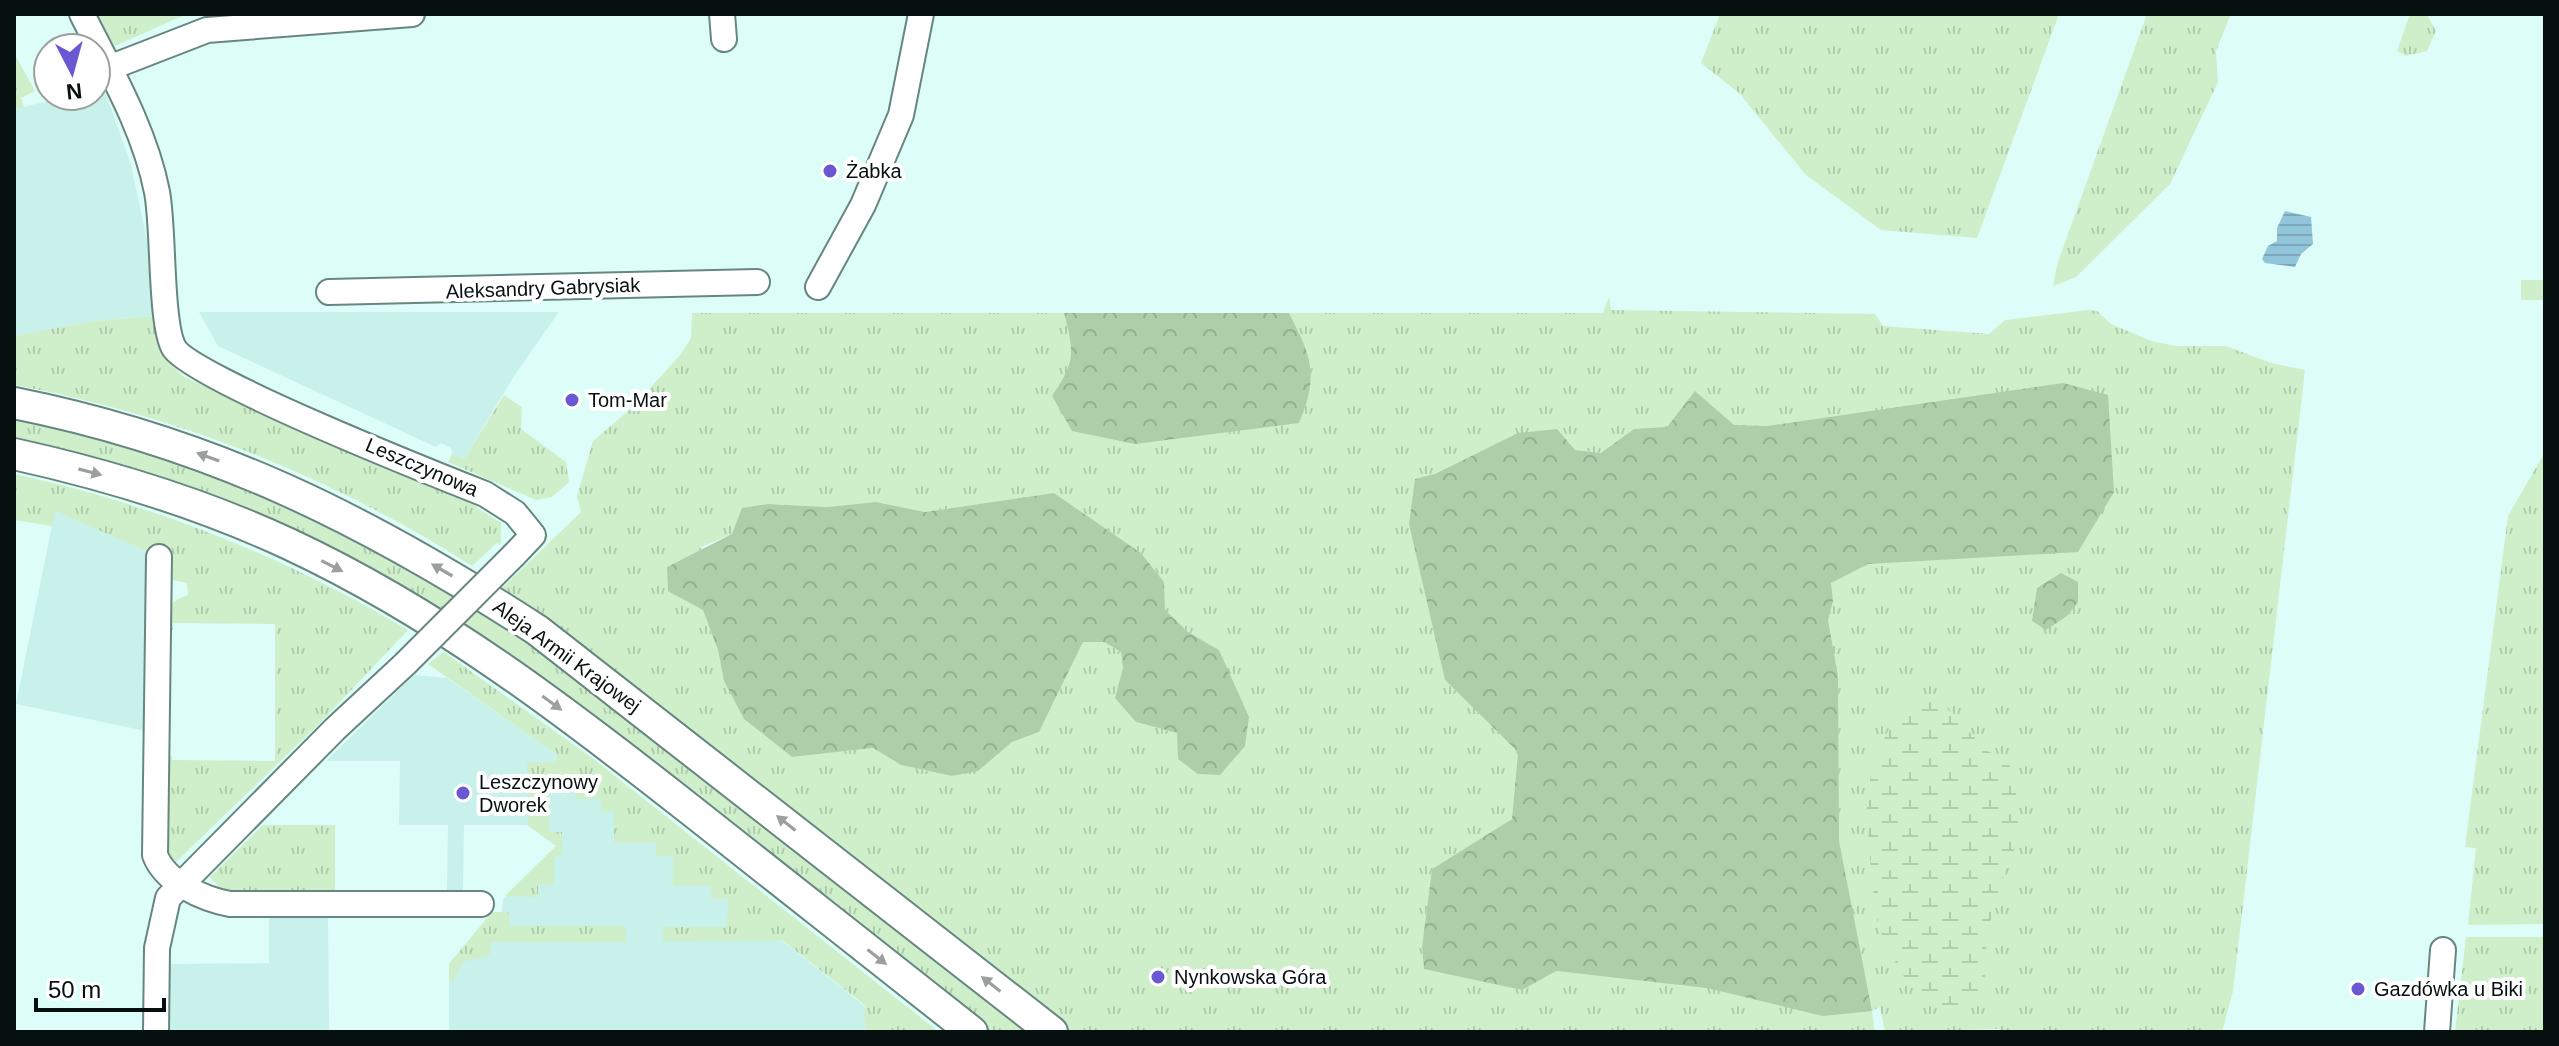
<svg xmlns="http://www.w3.org/2000/svg" width="2559" height="1046" viewBox="0 0 2559 1046" font-family="Helvetica,sans-serif">
<defs>
<pattern id="grass-tufts" width="24" height="20" patternUnits="userSpaceOnUse" patternTransform="scale(2)"><rect width="24" height="20" fill="#ceefca"/><path d="M3 7l-1-3M5 7V3M7 7l1-3M15 17l-1-3M17 17v-4M19 17l1-3" fill="none" stroke="#afccac"/></pattern>
<pattern id="forest-crowns" width="20" height="18" patternUnits="userSpaceOnUse" patternTransform="scale(2)"><rect width="20" height="18" fill="#accea9"/><path d="M2 6a3 3 0 1 1 6 0M12 15a3 3 0 1 1 6 0" fill="none" stroke="#92b090"/></pattern>
<pattern id="wetland-marsh" width="20" height="14" patternUnits="userSpaceOnUse" patternTransform="scale(2)"><rect width="20" height="14" fill="#ceefca"/><path d="M1 5h8M5 5V1M11 12h8M15 12V8" fill="none" stroke="#afccac"/></pattern>
<pattern id="water-rules" width="6" height="5" patternUnits="userSpaceOnUse" patternTransform="scale(2)"><rect width="6" height="5" fill="#91c5da"/><path d="M0 2.5h6" fill="none" stroke="#7ca8ba"/></pattern>
</defs>
<rect width="100%" height="100%" fill="#ddfef8"/>
<g fill="#c7f1ea">
<path d="M 104,88 L 131,165 L 153,268 L 155,316 L 93,321 L 14,336 L 14,109 L 70,96 L 96,96 L 96,90 Z"/>
<path d="M 199,312 L 559,312 L 514,376 L 464,459 L 452,454 L 451,448 L 441,443 L 436,447 L 218,346 Z"/>
<path d="M 55,510 L 150,553 L 146,731 L 16,704 Z"/>
<path d="M 414,675 L 447,678 L 557,755 L 554,760 L 867,1008 L 863,1013 L 867,1032 L 449,1032 L 449,964 L 492,912 L 502,912 L 503,899 L 556,846 L 527,825 L 464,825 L 463,890 L 447,890 L 448,825 L 399,825 L 400,761 L 326,761 Z"/>
<path d="M 269,912 L 328,912 L 329,1032 L 168,1032 L 167,964 L 269,963 Z"/>
</g>
<g fill="url(#grass-tufts)" fill-rule="evenodd">
<path d="M 96,14 L 187,14 L 115,46 Z"/>
<path d="M 1720,14 L 2059,14 L 1977,238 L 1881,230 L 1806,175 L 1739,93 L 1701,63 Z"/>
<path d="M 2147,14 L 2231,14 L 2216,51 L 2218,82 L 2170,184 L 2076,277 L 2053,286 L 2058,262 Z"/>
<path d="M 2410,14 L 2427,15 L 2436,31 L 2427,51 L 2406,56 L 2397,51 Z"/>
<path d="M 14,53 L 35,91 L 21,98 L 24,107 L 14,109 Z"/>
<rect x="2521" y="280" width="24" height="20"/>
<path d="M 1609,297 L 1611,310 L 1875,314 L 1883,326 L 1989,334 L 2005,320 L 2089,310 L 2097,311 L 2111,324 L 2151,341 L 2176,346 L 2226,346 L 2271,363 L 2305,370 L 2233,991 L 2222,1032 L 2001,1032 L 1999,1029 L 1885,1032 L 1880,1007 L 1872,1011 L 1875,1032 L 1072,1032 L 631,686 L 499,591 L 581,512 L 577,496 L 593,441 L 633,407 L 681,354 L 691,338 L 692,313 L 1064,313 C 1074,353 1076,362 1053,396 L 1072,431 L 1300,335 L 1289,313 L 1603,313 ZM 1575,450 L 1601,453 L 1593,975 L 1555,971 L 1522,990 L 1424,968 L 1422,947 L 1432,869 L 1512,819 L 1518,752 L 1445,680 L 1416,479 ZM 1054,493 L 1141,553 L 1164,582 L 1164,610 L 1188,632 L 1219,650 L 1177,733 L 1136,722 L 1121,652 L 1104,642 L 1083,642 L 1039,732 L 1012,742 L 978,770 L 952,776 L 901,765 L 873,748 L 792,757 L 744,719 L 724,681 L 718,650 L 703,610 L 701,547 L 732,534 L 768,504 L 827,507 L 876,502 L 925,512 Z"/>
<path d="M 155,316 L 168,362 L 184,377 L 478,501 L 476,507 L 501,523 L 501,545 L 497,543 L 472,566 C 333,477 177,415 14,385 L 14,336 L 93,321 Z"/>
<path d="M 504,395 L 522,407 L 521,429 L 566,462 L 569,482 L 552,497 L 536,500 L 448,462 L 452,454 L 464,459 Z"/>
<path d="M 14,413 L 245,481 L 490,612 L 1035,1032 L 990,1032 L 503,651 L 14,441 Z"/>
<path d="M 2545,452 L 2545,924 L 2468,925 L 2476,848 L 2465,847 L 2508,516 Z"/>
<path d="M 14,474 C 154,504 285,557 408,630 L 321,722 L 174,864 L 167,860 L 164,757 L 172,756 L 172,760 L 275,761 L 275,624 L 173,623 L 173,630 L 167,630 C 165,610 168,602 188,595 L 187,583 L 168,579 L 150,553 L 56,511 L 52,526 L 14,520 Z"/>
<path d="M 444,652 L 591,757 L 939,1032 L 867,1032 L 863,1013 L 867,1007 L 782,940 L 663,941 L 663,927 L 727,927 L 728,899 L 711,899 L 711,886 L 673,886 L 673,856 L 656,856 L 656,843 L 614,843 L 614,812 L 601,812 L 601,799 L 576,799 L 576,779 L 549,779 L 549,832 L 562,832 L 562,855 L 554,856 L 554,884 L 538,885 L 538,897 L 505,896 L 556,846 L 528,825 L 527,762 L 554,762 L 557,755 L 428,664 Z"/>
<path d="M 263,825 L 335,825 L 335,895 L 226,895 L 210,877 Z"/>
<path d="M 492,912 L 509,912 L 509,926 L 626,926 L 626,942 L 491,942 L 490,955 L 463,962 L 452,982 L 449,981 L 449,964 Z"/>
<path d="M 2466,937 L 2545,937 L 2545,1032 L 2455,1032 Z"/>
</g>
<g fill="url(#forest-crowns)">
<path d="M 1064,313 L 1289,313 C 1312,358 1319,375 1299,423 L 1135,444 L 1072,431 L 1052,396 C 1076,361 1074,353 1064,313 Z"/>
<path d="M 2063,383 L 2108,395 L 2114,492 L 2078,552 L 1868,564 L 1831,583 L 1833,601 L 1828,620 L 1838,676 L 1839,841 L 1872,1011 L 1823,1016 L 1707,988 L 1556,971 L 1522,990 L 1424,969 L 1422,947 L 1432,869 L 1512,819 L 1518,752 L 1445,680 L 1409,524 L 1415,479 L 1435,474 L 1518,433 L 1557,429 L 1575,450 L 1601,453 L 1634,429 L 1667,427 L 1695,391 L 1734,425 L 1767,426 Z"/>
<path d="M 1054,493 L 1141,553 L 1164,582 L 1165,610 L 1188,632 L 1219,650 L 1249,717 L 1245,746 L 1220,775 L 1198,774 L 1178,759 L 1177,733 L 1136,722 L 1115,698 L 1123,668 L 1121,652 L 1104,642 L 1083,642 L 1039,732 L 1012,742 L 978,771 L 952,776 L 901,765 L 873,748 L 792,757 L 744,719 L 724,681 L 718,650 L 703,610 L 668,591 L 667,567 L 732,534 L 742,508 L 768,504 L 827,507 L 876,502 L 925,512 Z"/>
<path d="M 2061,573 L 2078,582 L 2078,602 L 2067,616 L 2046,630 L 2032,621 L 2037,588 Z"/>
</g>
<path fill="url(#wetland-marsh)" d="M 1937,698 L 1987,751 L 2008,761 L 2015,780 L 2019,840 L 2007,863 L 1987,933 L 1984,993 C 1969,1001 1955,1011 1938,1007 C 1912,1000 1885,947 1878,923 C 1874,907 1865,809 1867,794 C 1872,764 1886,733 1900,707 Z"/>
<path fill="url(#water-rules)" d="M 2285,211 L 2311,217 L 2313,244 L 2301,254 L 2295,267 L 2265,263 L 2262,259 L 2268,246 L 2277,241 L 2277,228 Z"/>
<g fill="none" stroke-linecap="round" stroke-linejoin="round">
<g stroke="#688681" stroke-width="28">
<g id="minor">
<path d="M 82,14 C 110,70 145,130 157,192 C 164,227 160,324 174,348 C 192,378 437,475 485,494 L 515,513 L 533,535 L 514,555"/>
<path d="M 722,14 L 724,39"/>
<path d="M 109,68 L 207,30 L 412,14"/>
<path d="M 818,287 L 863,205 L 901,115 L 921,14"/>
<path d="M 329,292 L 757,282"/>
<path d="M 159,557 L 155,855 C 165,882 203,899 230,904 L 481,904"/>
<path d="M 156,1032 L 157,948 L 168,898 L 335,729 L 405,664"/>
<path d="M 2437,1032 L 2443,950"/>
</g>
</g>
<g stroke="#688681" stroke-width="34">
<g id="major">
<path d="M 14,403 C 214,443 367,520 537,630 L 1052,1032"/>
<path d="M 14,454 C 109,475 201,503 289,544 C 437,613 565,711 692,811 C 785,885 879,958 972,1032"/>
</g>
</g>
<use href="#minor" stroke="#fff" stroke-width="24"/>
<use href="#major" stroke="#fff" stroke-width="30"/>
<g stroke="#688681" stroke-width="28" stroke-linecap="butt">
<path id="minor-bridge" d="M 405,664 L 514,555"/>
</g>
<use href="#minor-bridge" stroke="#fff" stroke-width="24"/>
</g>
<defs><path id="oneway-solid" d="M-6-.8H1V-3.2L6.5 0L1 3.2V.8H-6Z" transform="scale(2)"/></defs>
<g fill="#9ba09f">
<use href="#oneway-solid" transform="translate(208 457) rotate(-160)"/>
<use href="#oneway-solid" transform="translate(90 472) rotate(15)"/>
<use href="#oneway-solid" transform="translate(332 566) rotate(27)"/>
<use href="#oneway-solid" transform="translate(442 570) rotate(-150)"/>
<use href="#oneway-solid" transform="translate(552 703) rotate(36)"/>
<use href="#oneway-solid" transform="translate(786 823) rotate(-142)"/>
<use href="#oneway-solid" transform="translate(877 957) rotate(38)"/>
<use href="#oneway-solid" transform="translate(991 984) rotate(-142)"/>
</g>
<g fill="#6958d1" stroke="#fff" stroke-width="3">
<circle cx="830" cy="171" r="8"/>
<circle cx="572" cy="400" r="8"/>
<circle cx="463" cy="793" r="8"/>
<circle cx="1158" cy="977" r="8"/>
<circle cx="2358" cy="989" r="8"/>
</g>
<g text-anchor="middle" dominant-baseline="central" stroke-width="8" stroke-linejoin="round" paint-order="stroke">
<g font-size="20" fill="#06110f" stroke="#fff" text-anchor="start">
<text x="846" y="171">Żabka</text>
<text x="588" y="400">Tom-Mar</text>
<text x="479" y="782">Leszczynowy<tspan x="479" dy="23">Dworek</tspan></text>
<text x="1174" y="977">Nynkowska Góra</text>
<text x="2374" y="989">Gazdówka u Biki</text>
</g>
<g font-size="20" fill="#06110f" stroke="#fff">
<text transform="translate(543 288) rotate(-2)">Aleksandry Gabrysiak</text>
<text transform="translate(422 467) rotate(23)">Leszczynowa</text>
<text transform="translate(567 656) rotate(36)">Aleja Armii Krajowej</text>
</g>
</g>
<rect width="2559" height="1046" fill="none" stroke="#06110f" stroke-width="32"/>
<g transform="translate(72 72) rotate(174)"><circle r="38" fill="#ffffff" stroke="#9ba09f" stroke-width="2"/>
<path d="M0-6L14 30L0 20L-14 30Z" fill="#6958d1"/>
<text y="-12" font-size="22" font-weight="bold" text-anchor="middle" fill="#06110f">N</text>
</g>
<path d="M36 998v12h128v-12" fill="none" stroke="#06110f" stroke-width="4"/>
<text x="48" y="998" font-size="24" fill="#06110f" stroke="#ffffff" stroke-width="6" paint-order="stroke">50 m</text>
</svg>
